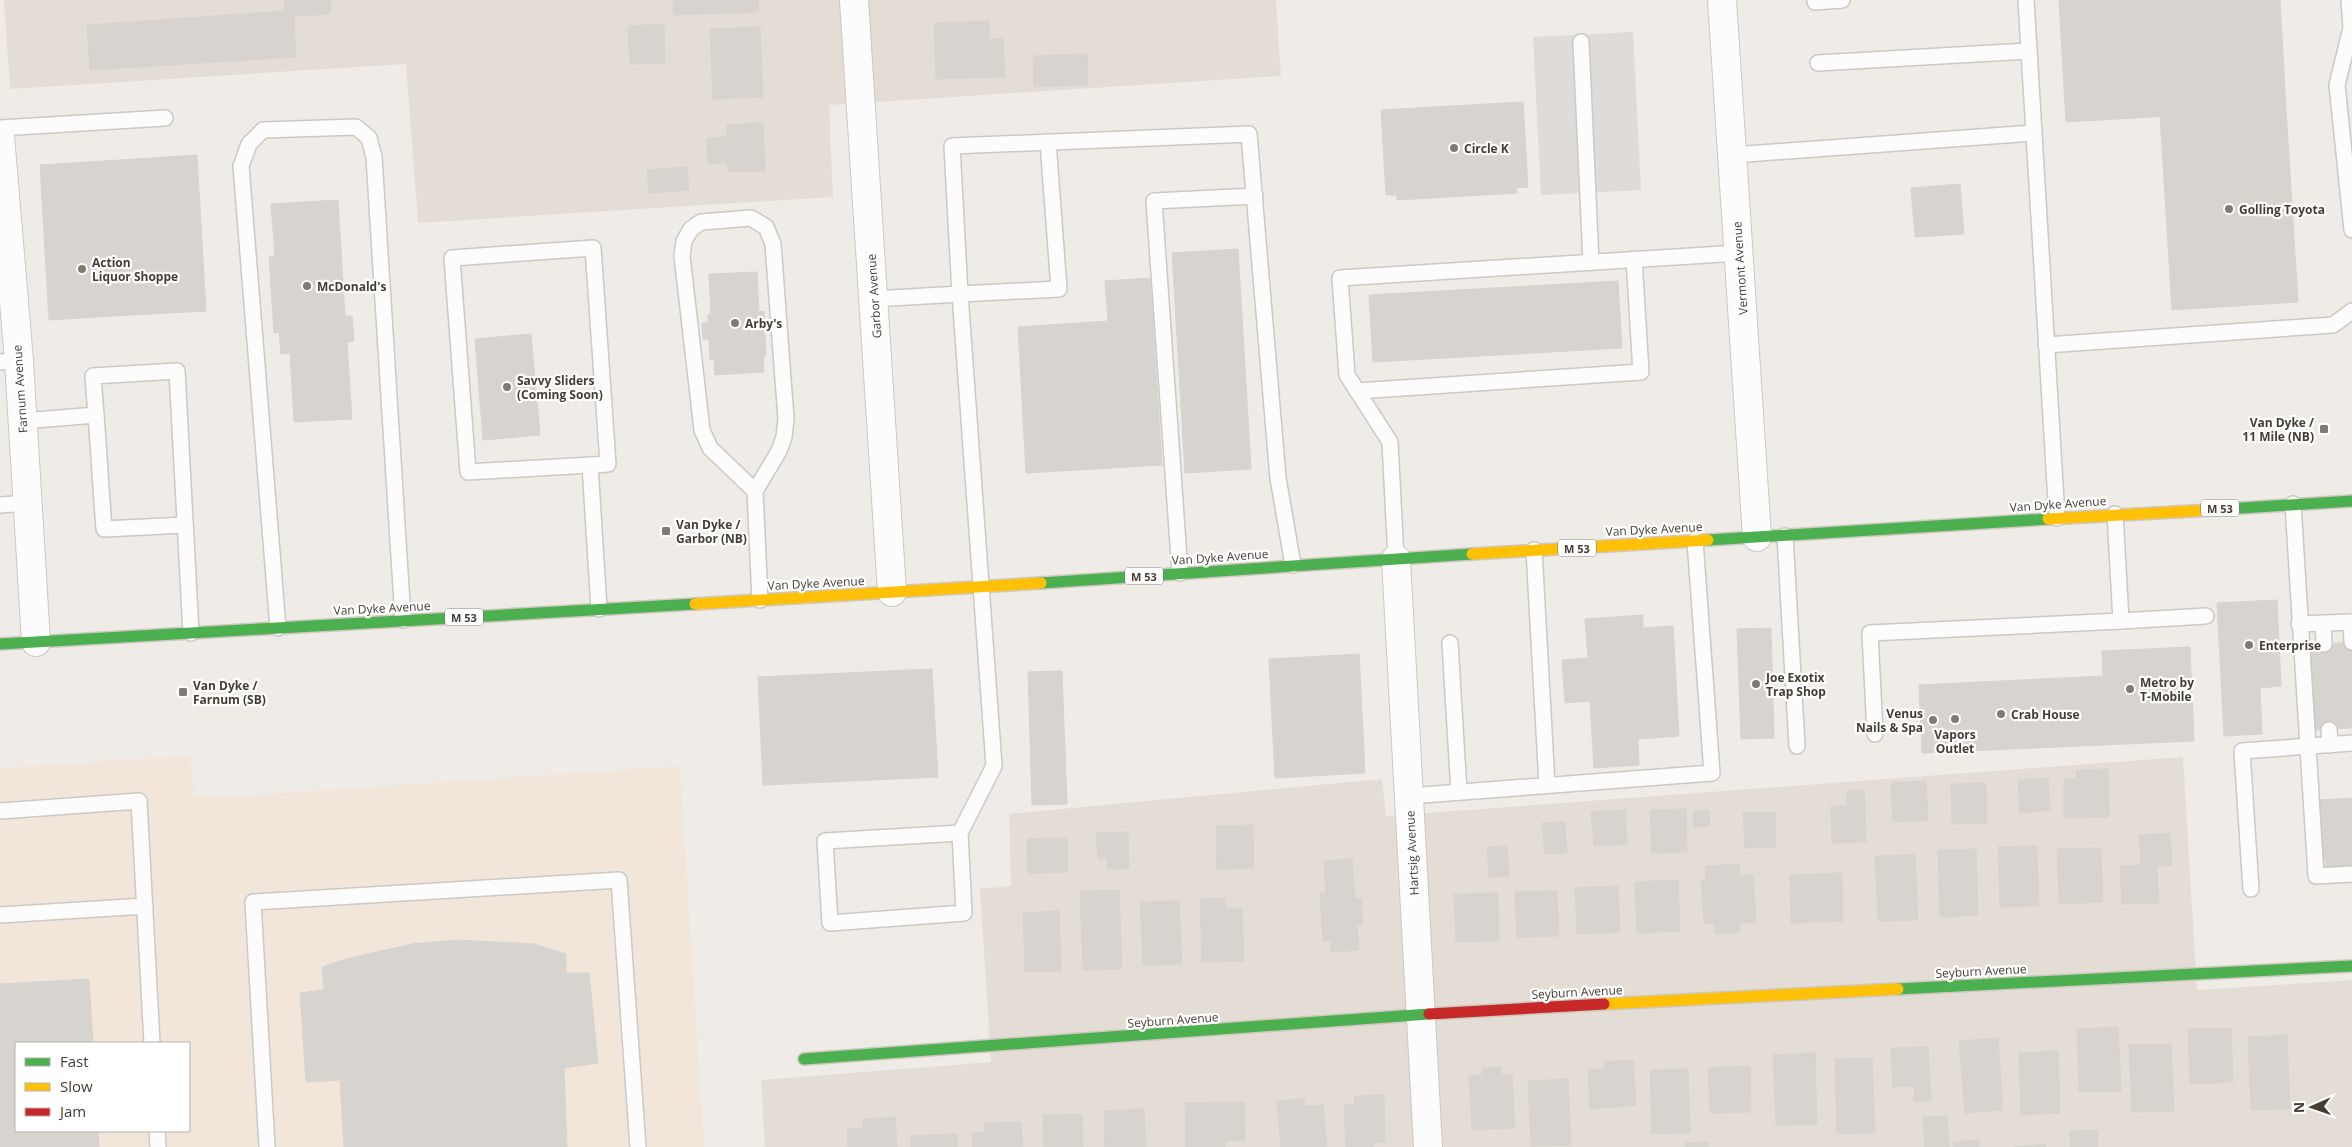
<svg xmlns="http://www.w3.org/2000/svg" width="2352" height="1147" viewBox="0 0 2352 1147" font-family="'Open Sans',sans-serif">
<rect width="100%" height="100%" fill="#efece8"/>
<g fill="#e3ddd5">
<path d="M 4,0 L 1276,0 L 1281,76 L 829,105 L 833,197 L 418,223 L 406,64 L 10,89 Z"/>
<path d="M 2183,757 L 2197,990 L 2352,980 L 2352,1147 L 765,1147 L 761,1080 L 991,1062 L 980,889 L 1011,886 L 1009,814 L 1382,779 L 1386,816 Z"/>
</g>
<path fill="#f2e6da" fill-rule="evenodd" d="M 190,756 L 194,796 L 238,796 L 680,766 L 704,1147 L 0,1147 L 0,768 ZM 16,1043 L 189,1043 L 189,1131 L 16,1131 Z"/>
<path fill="#dedbd8" d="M 1633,32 L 1641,190 L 1541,195 L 1533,37 Z"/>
<g fill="#d7d3cf" stroke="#d7d3ce">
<path d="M 284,0 L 331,0 L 331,14 L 294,16 L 296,57 L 90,70 L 87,25 L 285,11 Z"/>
<path d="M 673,0 L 758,0 L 759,12 L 673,15 Z"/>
<path d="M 2059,0 L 2280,0 L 2286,109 L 2066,122 Z"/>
<path d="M 989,21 L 989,39 L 1003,39 L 1005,77 L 936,79 L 934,23 Z"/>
<path d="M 664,24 L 665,63 L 630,64 L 628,26 Z"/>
<path d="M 760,27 L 763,97 L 713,99 L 710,29 Z"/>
<path d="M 1087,54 L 1088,85 L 1034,87 L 1033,56 Z"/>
<path d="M 1523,102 L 1528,187 L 1516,188 L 1517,193 L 1397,200 L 1397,195 L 1386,195 L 1381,110 Z"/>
<path d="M 2286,109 L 2298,302 L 2172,310 L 2160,116 Z"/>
<path d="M 763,123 L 765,171 L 728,172 L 727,163 L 708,164 L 707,138 L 727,137 L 727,125 Z"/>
<path d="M 197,155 L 206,311 L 130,315 L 120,160 Z"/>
<path d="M 120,160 L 130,315 L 49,320 L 40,165 Z"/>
<path d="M 687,167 L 689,190 L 649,193 L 647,170 Z"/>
<path d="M 1960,184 L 1964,234 L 1915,237 L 1911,188 Z"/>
<path d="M 338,200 L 345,316 L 352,316 L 354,341 L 347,342 L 352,419 L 294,422 L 290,353 L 281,354 L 279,332 L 274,333 L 269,257 L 275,257 L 271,204 Z"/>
<path d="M 1238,249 L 1251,469 L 1185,473 L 1172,253 Z"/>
<path d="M 757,272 L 759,312 L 764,311 L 766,356 L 763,356 L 764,372 L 715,375 L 714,359 L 710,360 L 709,339 L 703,339 L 702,323 L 708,323 L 708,314 L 711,314 L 709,274 Z"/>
<path d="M 1150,278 L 1162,465 L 1026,473 L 1018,327 L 1108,321 L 1105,281 Z"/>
<path d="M 1618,281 L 1622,348 L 1373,362 L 1369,295 Z"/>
<path d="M 531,334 L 540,435 L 483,440 L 475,339 Z"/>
<path d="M 2277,600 L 2281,686 L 2260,688 L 2262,734 L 2224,736 L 2217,603 Z"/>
<path d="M 1643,615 L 1643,628 L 1673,626 L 1679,736 L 1638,739 L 1639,765 L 1594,768 L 1590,701 L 1565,703 L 1562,660 L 1588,658 L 1585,619 Z"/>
<path d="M 1771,628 L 1774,738 L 1741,739 L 1737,629 Z"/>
<path d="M 2352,642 L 2352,728 L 2315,730 L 2310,645 Z"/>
<path d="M 2190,647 L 2194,741 L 1922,753 L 1919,685 L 2103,676 L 2102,651 Z"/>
<path d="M 1359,654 L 1365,773 L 1275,778 L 1269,659 Z"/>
<path d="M 932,669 L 938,777 L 763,785 L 758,677 Z"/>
<path d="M 1062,671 L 1067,804 L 1032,805 L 1028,672 Z"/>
<path d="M 2108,769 L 2109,817 L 2064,818 L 2064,779 L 2077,778 L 2076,770 Z"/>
<path d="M 2048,778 L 2050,810 L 2020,813 L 2018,780 Z"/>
<path d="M 1926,781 L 1928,820 L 1893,822 L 1891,783 Z"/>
<path d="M 1986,783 L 1987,823 L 1952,824 L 1951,784 Z"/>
<path d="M 1847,790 L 1864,790 L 1865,805 L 1847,805 Z"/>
<path d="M 2352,798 L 2352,866 L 2326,868 L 2325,859 L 2322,860 L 2318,800 Z"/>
<path d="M 1865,805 L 1866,842 L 1832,843 L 1831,806 Z"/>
<path d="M 1686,809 L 1687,852 L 1652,853 L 1650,810 Z"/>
<path d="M 1625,810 L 1627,844 L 1594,846 L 1591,812 Z"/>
<path d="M 1709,810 L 1710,826 L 1694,827 L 1693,811 Z"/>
<path d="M 1775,812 L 1776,847 L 1745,848 L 1743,813 Z"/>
<path d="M 1565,822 L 1567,853 L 1545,854 L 1542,823 Z"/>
<path d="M 1253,825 L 1254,868 L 1217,869 L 1216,826 Z"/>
<path d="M 1128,832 L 1129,868 L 1108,869 L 1107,858 L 1098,859 L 1096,833 Z"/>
<path d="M 2170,833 L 2172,865 L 2157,866 L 2159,903 L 2122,904 L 2120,866 L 2141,865 L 2139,835 Z"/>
<path d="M 1067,838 L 1068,872 L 1028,873 L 1027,839 Z"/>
<path d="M 1507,846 L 1509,876 L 1489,877 L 1487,847 Z"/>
<path d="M 2037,846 L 2039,906 L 2000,907 L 1998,847 Z"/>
<path d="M 2101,848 L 2103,902 L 2059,904 L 2057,849 Z"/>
<path d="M 1976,849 L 1978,915 L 1940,917 L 1938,850 Z"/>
<path d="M 1915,855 L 1918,920 L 1878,921 L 1875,856 Z"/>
<path d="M 1352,859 L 1355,898 L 1361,898 L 1363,925 L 1357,925 L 1359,950 L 1331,952 L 1331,941 L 1323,942 L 1320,894 L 1326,893 L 1324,861 Z"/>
<path d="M 1739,864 L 1740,876 L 1753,875 L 1756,922 L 1740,923 L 1740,932 L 1715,934 L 1714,923 L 1704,924 L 1701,880 L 1706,880 L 1705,866 Z"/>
<path d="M 1842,873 L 1843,921 L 1791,923 L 1790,875 Z"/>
<path d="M 1678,880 L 1680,931 L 1637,933 L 1635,882 Z"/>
<path d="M 1618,886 L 1620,932 L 1577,934 L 1575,888 Z"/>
<path d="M 1119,890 L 1122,969 L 1083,970 L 1080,891 Z"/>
<path d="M 1557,891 L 1559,936 L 1517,937 L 1515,892 Z"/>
<path d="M 1498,893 L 1499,941 L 1456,942 L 1454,894 Z"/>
<path d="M 1225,898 L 1225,908 L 1242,908 L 1244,961 L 1202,962 L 1200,899 Z"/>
<path d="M 1179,901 L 1182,964 L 1143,965 L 1140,902 Z"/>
<path d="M 1059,911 L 1061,971 L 1025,972 L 1023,913 Z"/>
<path d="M 458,940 L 534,944 L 566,954 L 566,973 L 589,973 L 598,1063 L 564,1068 L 567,1147 L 344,1147 L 340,1080 L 306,1082 L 300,993 L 324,990 L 322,967 L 346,959 L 412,944 Z"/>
<path d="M 89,979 L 93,1043 L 16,1043 L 16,1131 L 98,1131 L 99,1147 L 0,1147 L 0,984 Z"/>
<path d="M 2118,1027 L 2121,1091 L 2079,1092 L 2077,1029 Z"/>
<path d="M 2231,1028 L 2233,1082 L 2190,1084 L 2188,1029 Z"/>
<path d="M 2287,1035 L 2290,1109 L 2251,1110 L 2248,1037 Z"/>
<path d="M 1998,1038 L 2003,1110 L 1965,1113 L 1959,1041 Z"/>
<path d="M 2171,1044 L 2174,1111 L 2132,1112 L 2129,1045 Z"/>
<path d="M 1928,1047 L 1931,1101 L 1914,1102 L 1914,1086 L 1893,1087 L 1891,1048 Z"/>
<path d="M 2058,1051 L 2060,1113 L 2021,1115 L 2019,1053 Z"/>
<path d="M 1815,1053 L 1817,1124 L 1776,1125 L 1773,1055 Z"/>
<path d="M 1872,1058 L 1875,1133 L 1837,1134 L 1835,1059 Z"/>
<path d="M 1633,1060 L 1636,1105 L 1590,1109 L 1588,1070 L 1604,1069 L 1604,1062 Z"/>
<path d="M 1750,1066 L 1751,1112 L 1710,1113 L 1708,1068 Z"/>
<path d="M 1501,1067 L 1502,1075 L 1512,1075 L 1515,1128 L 1472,1130 L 1469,1076 L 1482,1075 L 1482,1068 Z"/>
<path d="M 1688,1069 L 1690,1133 L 1652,1134 L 1650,1070 Z"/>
<path d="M 1568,1079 L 1571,1145 L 1531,1146 L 1528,1081 Z"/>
<path d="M 1384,1095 L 1385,1142 L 1373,1143 L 1373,1147 L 1346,1147 L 1344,1105 L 1354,1105 L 1354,1096 Z"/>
<path d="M 1304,1099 L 1305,1106 L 1323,1105 L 1327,1147 L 1281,1147 L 1277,1101 Z"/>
<path d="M 1244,1102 L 1245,1140 L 1225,1141 L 1225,1147 L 1186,1147 L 1185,1103 Z"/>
<path d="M 1144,1109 L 1146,1147 L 1105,1147 L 1104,1111 Z"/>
<path d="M 1082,1114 L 1083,1147 L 1044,1147 L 1043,1115 Z"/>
<path d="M 1947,1116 L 1949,1147 L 1925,1147 L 1923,1117 Z"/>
<path d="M 895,1117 L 897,1147 L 848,1147 L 847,1129 L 863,1128 L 863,1119 Z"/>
<path d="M 1021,1122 L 1023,1147 L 973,1147 L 972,1133 L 984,1132 L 984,1123 Z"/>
<path d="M 2098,1130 L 2098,1147 L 2070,1147 L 2070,1131 Z"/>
<path d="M 957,1134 L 957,1147 L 911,1147 L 911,1136 Z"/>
<path d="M 1979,1140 L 1979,1147 L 1953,1147 L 1953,1142 Z"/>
<path d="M 1708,1142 L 1708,1147 L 1685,1147 L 1685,1143 Z"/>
<path d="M 2046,1144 L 2046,1147 L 2014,1147 Z"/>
</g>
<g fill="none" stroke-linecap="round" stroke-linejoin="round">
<g stroke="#ccc8c4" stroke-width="18">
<g id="lane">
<path d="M 2026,0 L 2057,518"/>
<path d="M 2349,0 L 2351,28 L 2337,85 L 2352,230"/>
<path d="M 1815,2 L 1842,0"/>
<path d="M 1581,42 L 1591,262"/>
<path d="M 1818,63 L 2028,51"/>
<path d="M 0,128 L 165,118"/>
<path d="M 1733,155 L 2033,133"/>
<path d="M 593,248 L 608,464 L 468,472 L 452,258 Z"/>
<path d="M 874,299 L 960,294 L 952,146 L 1249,134 L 1278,478 L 1293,565"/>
<path d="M 2046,345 L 2333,325 L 2352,311"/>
<path d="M 0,362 L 19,361"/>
<path d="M 1357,391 L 1641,372 L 1634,259"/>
<path d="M 96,415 L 104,529 L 185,525"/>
<path d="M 23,421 L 96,415 L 93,376 L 177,371 L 191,633"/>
<path d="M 590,465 L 599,609"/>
<path d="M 755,491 L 710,448 L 702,430 L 682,256 L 684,241 L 691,229 L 701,222 L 751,218 L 766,227 L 773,244 L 786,419 L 784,437 L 779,451 L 755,491 L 760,600"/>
<path d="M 2293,504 L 2316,876 L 2352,874"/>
<path d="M 0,505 L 28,503"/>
<path d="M 1785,536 L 1797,746"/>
<path d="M 1534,550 L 1547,785"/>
<path d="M 1396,559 L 1390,442 L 1347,375 L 1340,278 L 1739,253"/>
<path d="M 1180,573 L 1154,201 L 1255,196"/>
<path d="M 2121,621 L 2206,616"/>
<path d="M 2351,622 L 2352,642"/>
<path d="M 2323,623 L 2324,644"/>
<path d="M 2299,624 L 2352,622"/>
<path d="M 278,628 L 241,166 L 249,144 L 263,130 L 356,127 L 369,138 L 374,157 L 403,620"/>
<path d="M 1450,643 L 1459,792"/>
<path d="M 2329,730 L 2330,745"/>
<path d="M 1875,734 L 1870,633 L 2121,621 L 2115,514"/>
<path d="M 1409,796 L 1712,773 L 1695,541"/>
<path d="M 0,811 L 139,801 L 152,1043"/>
<path d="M 960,833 L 964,913 L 830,923 L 825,841 L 960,833 L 994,766 L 960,294 L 1059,289 L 1048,142"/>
<path d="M 2251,889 L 2242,751 L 2352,743"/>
<path d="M 0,915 L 145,906"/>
<path d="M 157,1131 L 158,1147"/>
<path d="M 267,1147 L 253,902 L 619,880 L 638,1147"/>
</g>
</g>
<g stroke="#ccc8c4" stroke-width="30">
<g id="street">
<path d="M 854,0 L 892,592"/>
<path d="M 1722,0 L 1757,537"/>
<path d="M 0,136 L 19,361 L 36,642"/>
<path d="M 1396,559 L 1428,1147"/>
</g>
</g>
<g stroke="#cec8bf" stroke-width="14">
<g id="fast">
<path d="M 2211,510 L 2352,501"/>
<path d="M 1708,540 L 2048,519"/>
<path d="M 1041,583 L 1472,554"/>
<path d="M 0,644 L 695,604"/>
<path d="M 1898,989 L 2352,966"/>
<path d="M 804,1059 L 1429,1014"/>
</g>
</g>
<g stroke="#cec8bf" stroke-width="14">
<g id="slow">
<path d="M 2048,519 L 2211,510"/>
<path d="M 1472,554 L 1708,540"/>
<path d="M 695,604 L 1041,583"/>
<path d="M 1604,1004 L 1898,989"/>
</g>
</g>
<g stroke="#cec8bf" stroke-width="14">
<path id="jam" d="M 1429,1014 L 1604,1004"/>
</g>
<use href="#lane" stroke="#fdfcfc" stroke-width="15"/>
<use href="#street" stroke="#fdfcfc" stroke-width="28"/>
<use href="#fast" stroke="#4caf50" stroke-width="11"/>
<use href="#slow" stroke="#ffc107" stroke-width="11"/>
<use href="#jam" stroke="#c62828" stroke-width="11"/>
</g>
<g fill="#807a73" stroke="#fff" stroke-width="2">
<circle cx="1454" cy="148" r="5"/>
<circle cx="2229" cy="209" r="5"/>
<circle cx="82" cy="269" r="5"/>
<circle cx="307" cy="286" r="5"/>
<circle cx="735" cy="323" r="5"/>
<circle cx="507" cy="387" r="5"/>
<rect x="2319" y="424" width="10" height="10" rx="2.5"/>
<rect x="661" y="526" width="10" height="10" rx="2.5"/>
<circle cx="2249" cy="645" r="5"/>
<circle cx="1756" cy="684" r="5"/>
<circle cx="2130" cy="689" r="5"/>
<rect x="178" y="687" width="10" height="10" rx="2.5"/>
<circle cx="2001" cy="714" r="5"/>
<circle cx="1955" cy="719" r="5"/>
<circle cx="1933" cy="720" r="5"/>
</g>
<g text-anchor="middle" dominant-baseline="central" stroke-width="4.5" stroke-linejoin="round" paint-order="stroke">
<g fill="#fff" stroke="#7c7771" stroke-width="1">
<rect x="2201" y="499.5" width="38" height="17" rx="4"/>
<rect x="1558" y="539.5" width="38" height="17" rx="4"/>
<rect x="1125" y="567.5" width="38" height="17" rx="4"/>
<rect x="445" y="608.5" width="38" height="17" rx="4"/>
</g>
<g font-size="11" font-weight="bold" fill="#443d34">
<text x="2220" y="508">M 53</text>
<text x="1577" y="548">M 53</text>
<text x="1144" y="576">M 53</text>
<text x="464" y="617">M 53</text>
</g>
<g font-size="12" font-weight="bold" fill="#443d34" stroke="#fff" text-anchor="start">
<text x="1464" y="148">Circle K</text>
<text x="2239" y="209">Golling Toyota</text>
<text x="92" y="262">Action<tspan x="92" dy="14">Liquor Shoppe</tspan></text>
<text x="317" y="286">McDonald's</text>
<text x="745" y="323">Arby's</text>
<text x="517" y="380">Savvy Sliders<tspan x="517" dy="14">(Coming Soon)</tspan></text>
<text x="2314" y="422" text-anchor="end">Van Dyke /<tspan x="2314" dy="14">11 Mile (NB)</tspan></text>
<text x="676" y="524">Van Dyke /<tspan x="676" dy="14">Garbor (NB)</tspan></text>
<text x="2259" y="645">Enterprise</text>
<text x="1766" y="677">Joe Exotix<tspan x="1766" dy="14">Trap Shop</tspan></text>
<text x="2140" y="682">Metro by<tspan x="2140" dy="14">T-Mobile</tspan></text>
<text x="193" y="685">Van Dyke /<tspan x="193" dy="14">Farnum (SB)</tspan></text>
<text x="1923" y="713" text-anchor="end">Venus<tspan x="1923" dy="14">Nails &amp; Spa</tspan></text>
<text x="2011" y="714">Crab House</text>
<text x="1955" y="734" text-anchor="middle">Vapors<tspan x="1955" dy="14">Outlet</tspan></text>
</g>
<g font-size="12" fill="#443d34" stroke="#fff">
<text transform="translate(1740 268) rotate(-94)">Vermont Avenue</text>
<text transform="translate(874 296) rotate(-94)">Garbor Avenue</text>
<text transform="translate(20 389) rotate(-94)">Farnum Avenue</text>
<text transform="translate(2058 504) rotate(-4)">Van Dyke Avenue</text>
<text transform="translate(1654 529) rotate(-3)">Van Dyke Avenue</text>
<text transform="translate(1220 557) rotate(-4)">Van Dyke Avenue</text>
<text transform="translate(816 583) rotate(-3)">Van Dyke Avenue</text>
<text transform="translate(382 608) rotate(-3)">Van Dyke Avenue</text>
<text transform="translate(1412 853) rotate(-93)">Hartsig Avenue</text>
<text transform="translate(1981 971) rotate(-3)">Seyburn Avenue</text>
<text transform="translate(1577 992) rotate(-3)">Seyburn Avenue</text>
<text transform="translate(1173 1020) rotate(-4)">Seyburn Avenue</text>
</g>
</g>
<rect x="15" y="1042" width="175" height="90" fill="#ffffff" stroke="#b4b1ae"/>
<rect x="25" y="1058" width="25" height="8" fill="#4caf50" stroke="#b4b1ae"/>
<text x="60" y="1067" font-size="15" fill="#443d34">Fast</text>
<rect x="25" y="1083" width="25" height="8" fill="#ffc107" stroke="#b4b1ae"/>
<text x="60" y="1092" font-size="15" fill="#443d34">Slow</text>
<rect x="25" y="1108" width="25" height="8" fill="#c62828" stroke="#b4b1ae"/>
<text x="60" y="1117" font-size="15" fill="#443d34">Jam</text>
<g transform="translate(2312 1107) rotate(268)" stroke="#ffffff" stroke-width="4" paint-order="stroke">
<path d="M0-4L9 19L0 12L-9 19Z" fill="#443d34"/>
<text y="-8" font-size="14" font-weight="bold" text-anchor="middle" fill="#443d34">N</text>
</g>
</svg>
